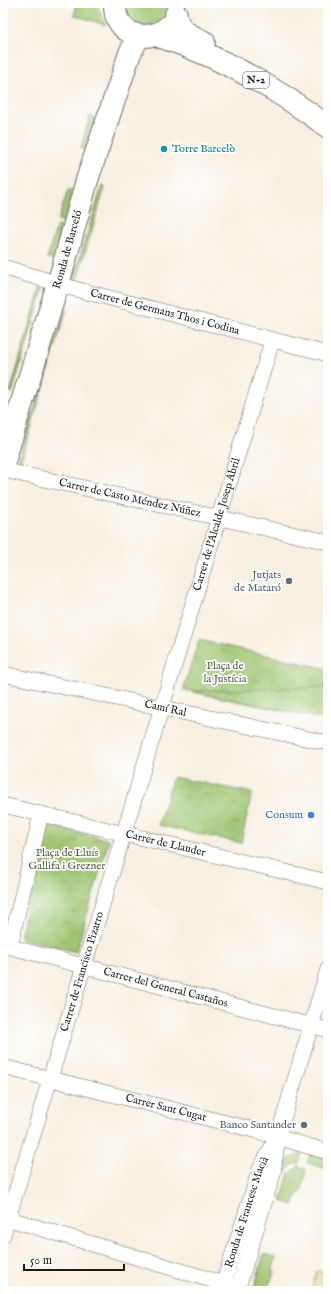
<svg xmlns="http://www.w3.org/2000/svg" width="331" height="1294" viewBox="0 0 331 1294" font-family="'IM FELL English',serif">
<defs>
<pattern id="sand-dots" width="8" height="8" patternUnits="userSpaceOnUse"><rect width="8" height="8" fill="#eeda9e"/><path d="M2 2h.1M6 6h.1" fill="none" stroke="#ccba88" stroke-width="1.8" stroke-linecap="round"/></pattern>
<pattern id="park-crowns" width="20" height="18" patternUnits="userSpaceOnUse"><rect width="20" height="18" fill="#9ec571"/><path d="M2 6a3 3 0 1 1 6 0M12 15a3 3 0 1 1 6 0" fill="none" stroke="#88a961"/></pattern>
<pattern id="garden-furrows" width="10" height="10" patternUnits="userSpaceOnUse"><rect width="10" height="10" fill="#9ec571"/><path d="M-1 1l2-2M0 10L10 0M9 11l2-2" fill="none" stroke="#88a961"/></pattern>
</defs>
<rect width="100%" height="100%" fill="#fff"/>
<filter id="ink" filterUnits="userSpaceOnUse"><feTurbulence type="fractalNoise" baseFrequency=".025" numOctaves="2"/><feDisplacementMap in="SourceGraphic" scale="8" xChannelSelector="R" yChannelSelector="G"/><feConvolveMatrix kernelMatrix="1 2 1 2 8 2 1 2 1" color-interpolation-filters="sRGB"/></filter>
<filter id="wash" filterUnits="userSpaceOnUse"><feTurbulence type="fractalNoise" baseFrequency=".012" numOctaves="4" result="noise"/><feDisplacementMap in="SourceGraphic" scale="16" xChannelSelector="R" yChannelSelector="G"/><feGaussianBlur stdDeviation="0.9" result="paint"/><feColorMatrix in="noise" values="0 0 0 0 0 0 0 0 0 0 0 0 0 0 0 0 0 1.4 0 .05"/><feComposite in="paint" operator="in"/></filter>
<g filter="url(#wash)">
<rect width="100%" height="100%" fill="#f7efdf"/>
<g fill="#9ec571" stroke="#5d7046">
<path d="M 77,3 L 96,3 L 106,25 L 74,15 Z"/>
<path d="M 124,3 L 166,3 C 167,20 155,24 141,27 L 128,18 Z"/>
<path d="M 90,116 L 96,118 L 86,151 L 81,148 Z"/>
<path d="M 102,186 L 105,187 L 76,283 L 74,280 L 75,273 Z"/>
<path d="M 68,190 L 74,190 L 63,223 L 58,221 Z"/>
<path d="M 57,226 L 62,228 L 52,259 L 47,258 Z"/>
<path d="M 41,286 L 43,291 L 12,393 L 10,392 Z"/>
<path d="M 65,309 L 67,309 L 19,467 L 17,463 Z"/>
<path d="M 302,1153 L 299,1163 L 292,1165 L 285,1173 L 280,1172 L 289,1159 Z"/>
<path d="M 310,1154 L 323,1157 L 328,1166 L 328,1169 L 307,1163 Z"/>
<path d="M 298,1166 L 306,1169 L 301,1193 L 299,1192 L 293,1205 L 281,1201 L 289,1173 L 291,1173 Z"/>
<path d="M 264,1254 L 276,1257 L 273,1270 L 275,1271 L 266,1291 L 256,1291 L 255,1285 Z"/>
</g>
<path fill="url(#sand-dots)" stroke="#857b5d" d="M 328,1258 L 328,1291 L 311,1291 L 317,1271 L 323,1273 Z"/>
<g fill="url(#park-crowns)" stroke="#5d7046">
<path d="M 199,640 L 328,669 L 328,720 L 183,690 Z"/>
<path d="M 173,777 L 252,793 L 241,843 L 158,825 Z"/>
<path d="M 45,825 L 109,840 L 76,952 L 20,938 Z"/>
</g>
<path fill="url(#garden-furrows)" stroke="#5d7046" d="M 328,687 L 328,720 L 191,691 Z"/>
</g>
<g filter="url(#ink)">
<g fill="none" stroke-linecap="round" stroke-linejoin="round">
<g stroke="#696660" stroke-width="16">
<g id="street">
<path id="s1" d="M 3,267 L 75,289 L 328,354"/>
<path id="s2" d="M 3,470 L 328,542"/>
<path id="s3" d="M 3,674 L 328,743"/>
<path id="s4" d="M 3,805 L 328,882"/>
<path id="s5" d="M 3,945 L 328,1030"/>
<path d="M 10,946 L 41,814"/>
<path id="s6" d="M 3,1067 L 250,1129 L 328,1152"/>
<path d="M 3,1217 L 238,1288"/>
<path id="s7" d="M 3,1235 L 272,341"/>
<path id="s8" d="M 221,1291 L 260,1169 L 276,1139"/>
<path d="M 237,1291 L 273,1174 L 278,1136 L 328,969"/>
</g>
</g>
<g stroke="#696660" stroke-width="24">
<g id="secondary">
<path id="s9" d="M 3,465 L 63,267 L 87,180 L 130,53 L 139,36"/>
</g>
</g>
<g stroke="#696660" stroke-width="24">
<g id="primary">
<path d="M 115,3 C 113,34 147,46 169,26"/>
<path d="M 176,14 C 176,30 192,36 204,42"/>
<path d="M 156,35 C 218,55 276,88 328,127"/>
</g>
</g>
<use href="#street" stroke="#fff" stroke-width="15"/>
<use href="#secondary" stroke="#fff" stroke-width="22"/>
<use href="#primary" stroke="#fff" stroke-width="22"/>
</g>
</g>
<circle fill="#0f9aa8" stroke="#fff" stroke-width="1.5" cx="164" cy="149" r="4"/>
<g fill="#5c6f8a" stroke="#fff" stroke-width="1.5">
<circle cx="289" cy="581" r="4"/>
<circle cx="304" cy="1125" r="4"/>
</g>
<circle fill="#3f7fe0" stroke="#fff" stroke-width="1.5" cx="311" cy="815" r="4"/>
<g text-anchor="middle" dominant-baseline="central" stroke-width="3.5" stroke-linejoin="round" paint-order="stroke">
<rect fill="#fff" stroke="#606060" stroke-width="1" x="243" y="72" width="26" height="16" rx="3"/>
<g font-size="10" font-weight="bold" fill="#1c1c1c">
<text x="256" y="80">N-2</text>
</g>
<g font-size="11" fill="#0d838f" stroke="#fff" text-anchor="start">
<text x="172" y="149">Torre Barcelò</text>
</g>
<g font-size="11" fill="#1c1c1c" stroke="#fff">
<text stroke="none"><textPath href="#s9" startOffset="225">Ronda de Barceló</textPath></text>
<text stroke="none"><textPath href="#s1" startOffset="168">Carrer de Germans Thos i Codina</textPath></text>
<text stroke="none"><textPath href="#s2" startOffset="130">Carrer de Casto Méndez Núñez</textPath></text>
<text stroke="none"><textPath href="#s7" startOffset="742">Carrer de l'Alcalde Josep Abril</textPath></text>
<text stroke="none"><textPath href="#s3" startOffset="166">Camí Ral</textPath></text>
<text stroke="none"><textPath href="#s4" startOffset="167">Carrer de Llauder</textPath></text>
<text stroke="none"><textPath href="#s7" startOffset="275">Carrer de Francisco Pizarro</textPath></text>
<text stroke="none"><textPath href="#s5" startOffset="168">Carrer del General Castaños</textPath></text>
<text stroke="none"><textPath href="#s6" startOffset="168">Carrer Sant Cugat</textPath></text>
<text stroke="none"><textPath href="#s8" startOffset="83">Ronda de Francesc Macià</textPath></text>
</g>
<g font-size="11" fill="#4e5e75" stroke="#fff" text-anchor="end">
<text x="281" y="575">Jutjats<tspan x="281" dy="13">de Mataró</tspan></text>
<text x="296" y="1125">Banco Santander</text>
</g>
<g font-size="11" fill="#50603e" stroke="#fff">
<text x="225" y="666">Plaça de<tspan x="225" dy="13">la Justícia</tspan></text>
<text x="67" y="853">Plaça de Lluís<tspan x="67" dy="13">Gallifa i Grezner</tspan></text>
</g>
<g font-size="11" fill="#366cbe" stroke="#fff" text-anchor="end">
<text x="303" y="815">Consum</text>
</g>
</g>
<rect width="331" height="1294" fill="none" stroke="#fff" stroke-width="16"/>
<path d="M24 1264v6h100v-6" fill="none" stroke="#1c1c1c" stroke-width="2"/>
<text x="30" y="1264" font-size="12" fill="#1c1c1c" stroke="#ffffff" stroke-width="3" paint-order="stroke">50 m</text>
</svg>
